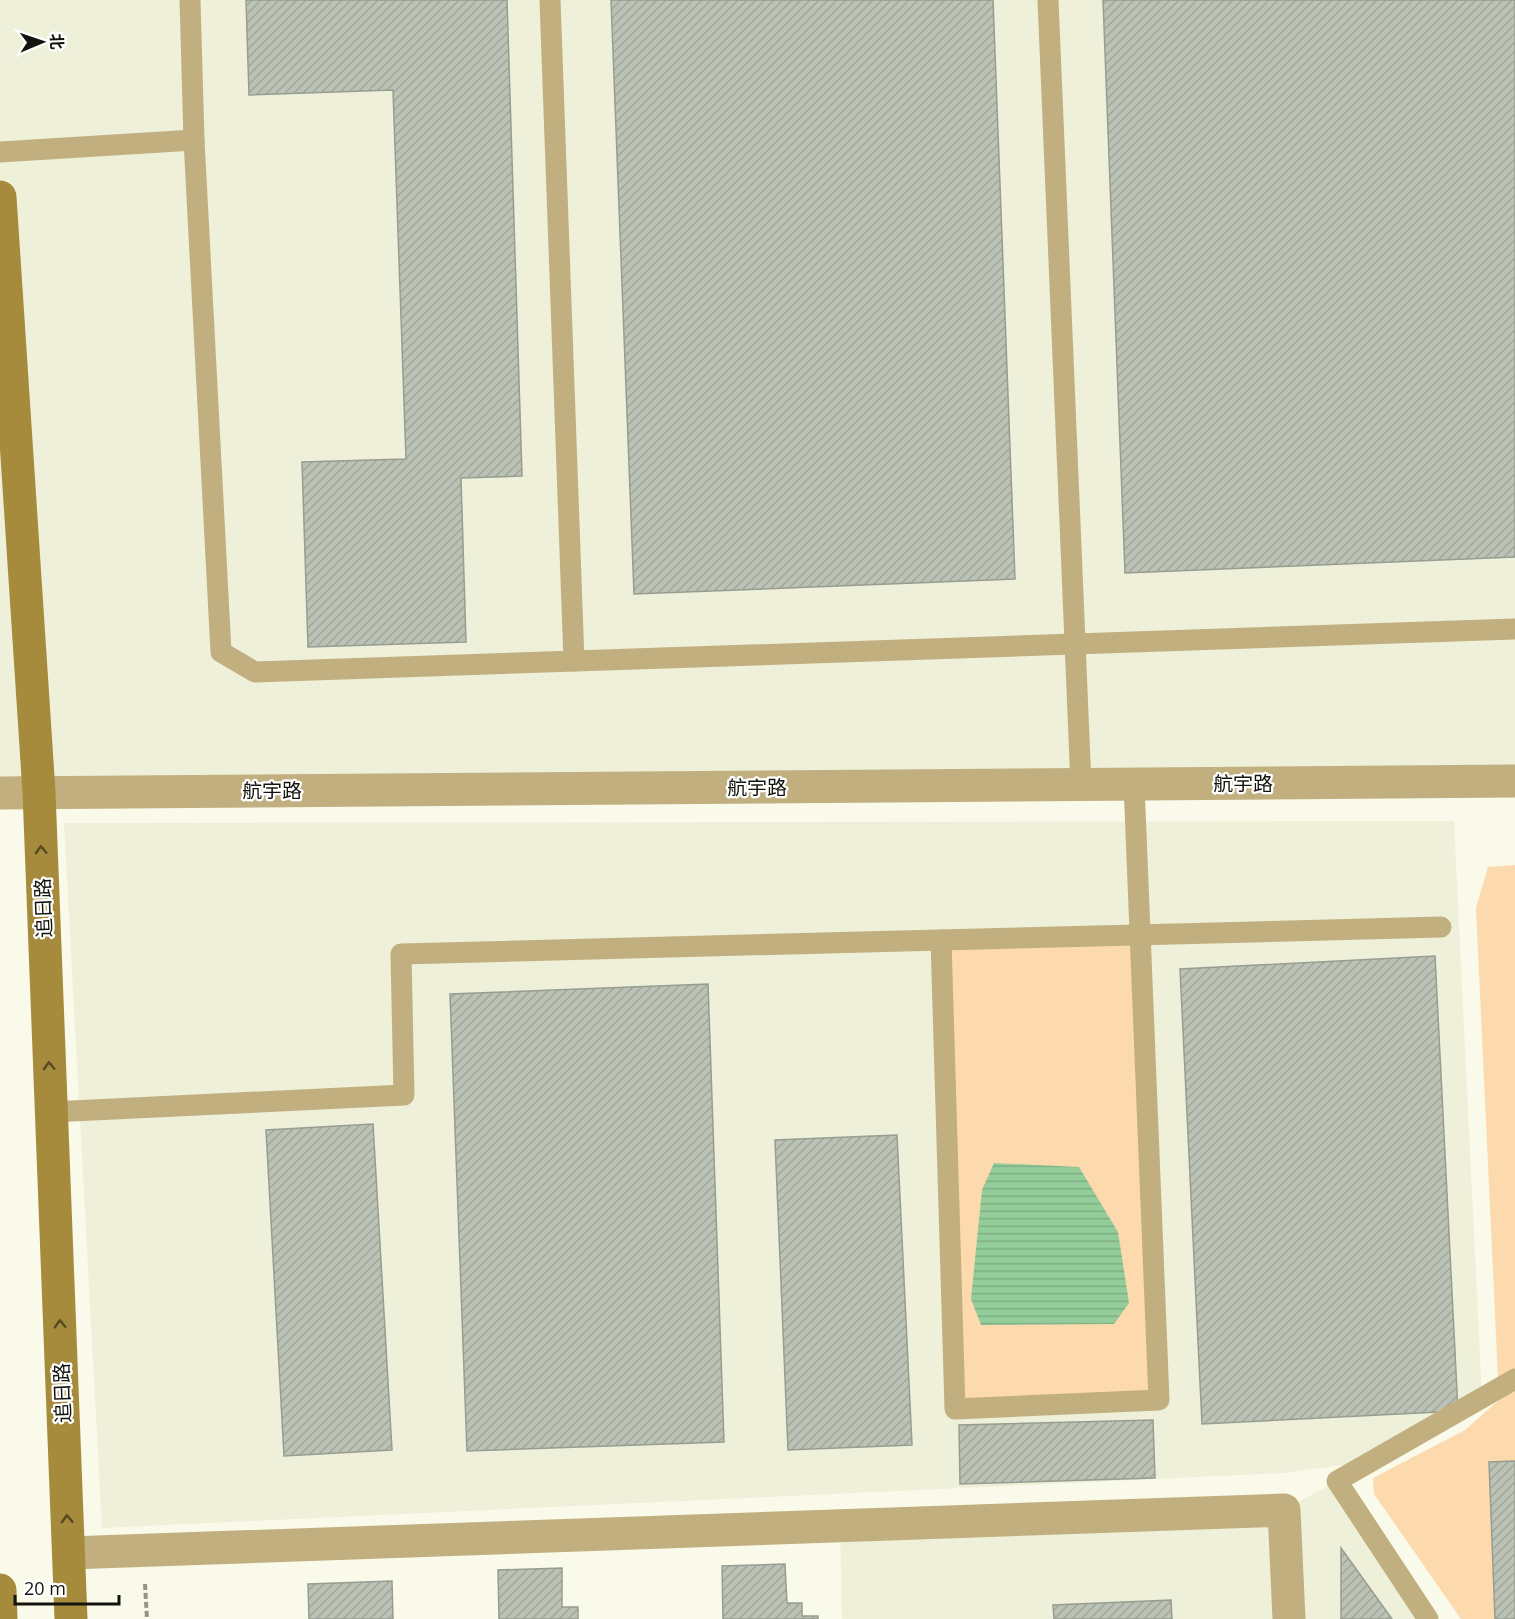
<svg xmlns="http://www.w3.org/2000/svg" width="1515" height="1619" viewBox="0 0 1515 1619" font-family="'Open Sans','Noto Sans SC',sans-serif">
<defs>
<pattern id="water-rules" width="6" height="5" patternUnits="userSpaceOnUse" patternTransform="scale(1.5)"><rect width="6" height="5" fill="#94cc9a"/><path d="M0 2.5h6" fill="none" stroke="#7fae84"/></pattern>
<pattern id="building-hatch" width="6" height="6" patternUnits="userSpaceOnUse" patternTransform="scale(1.5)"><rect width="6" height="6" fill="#bcc2b5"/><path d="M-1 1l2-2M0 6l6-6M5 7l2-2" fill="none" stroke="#a1a69a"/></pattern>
</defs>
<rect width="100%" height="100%" fill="#fafaeb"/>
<g fill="#eef0d9">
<path d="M 0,0 L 1515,0 L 1515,781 L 0,793 Z"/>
<path d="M 1454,821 L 1482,1398 L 1373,1461 L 1284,1473 L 102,1528 L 64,823 Z"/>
<path d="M 1337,1481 L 1428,1619 L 842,1619 L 840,1526 L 1284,1510 Z"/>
</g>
<g fill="#fdd9ae">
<path d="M 1515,865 L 1515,1619 L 1461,1619 L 1374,1494 L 1373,1478 L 1465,1430 L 1499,1400 L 1476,908 L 1488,867 Z"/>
<path d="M 1140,935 L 1159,1400 L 955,1409 L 941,940 Z"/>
</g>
<path fill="url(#water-rules)" d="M 994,1163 L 1079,1167 L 1118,1232 L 1129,1303 L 1114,1324 L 981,1325 L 971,1299 L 982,1190 Z"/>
<g fill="url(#building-hatch)" stroke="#979d90" stroke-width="1.5">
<path d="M 246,0 L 507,0 L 522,476 L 461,478 L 466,642 L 308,647 L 302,462 L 406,459 L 393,90 L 249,95 Z"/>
<path d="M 611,0 L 993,0 L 1015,579 L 634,594 Z"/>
<path d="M 1103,0 L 1515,0 L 1515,557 L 1125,573 Z"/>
<path d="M 1435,956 L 1458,1411 L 1202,1424 L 1180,969 Z"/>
<path d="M 708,984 L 724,1442 L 467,1451 L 450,994 Z"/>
<path d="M 373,1124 L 392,1450 L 284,1456 L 266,1130 Z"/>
<path d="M 897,1135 L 912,1445 L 788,1450 L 775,1140 Z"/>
<path d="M 1153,1420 L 1155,1478 L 960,1484 L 959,1425 Z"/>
<path d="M 1515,1461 L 1515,1619 L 1495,1619 L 1489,1462 Z"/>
<path d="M 1341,1548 L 1392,1619 L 1341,1619 Z"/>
<path d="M 785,1564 L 787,1603 L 802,1603 L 802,1616 L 818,1616 L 818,1619 L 723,1619 L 722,1566 Z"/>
<path d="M 562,1568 L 562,1607 L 578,1607 L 578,1619 L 499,1619 L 498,1570 Z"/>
<path d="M 392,1581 L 393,1619 L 309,1619 L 308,1584 Z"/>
<path d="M 1171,1600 L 1172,1619 L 1054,1619 L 1053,1605 Z"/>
</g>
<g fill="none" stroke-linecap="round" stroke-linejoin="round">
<path stroke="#939389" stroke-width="4" stroke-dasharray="6 3" stroke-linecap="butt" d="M 145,1584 L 147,1619"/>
<g stroke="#c1af7f" stroke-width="21">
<path d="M 190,0 L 194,140 L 221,652 L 255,672 L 1515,629"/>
<path d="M 550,0 L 574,661"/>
<path d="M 1048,0 L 1081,785"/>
<path d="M 0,152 L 194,140"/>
<path d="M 941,940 L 955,1409 L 1159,1400 L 1134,784"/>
<path d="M 51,1112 L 404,1095 L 401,954 L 1441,927"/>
<path d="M 1428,1619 L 1337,1481 L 1515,1379"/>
</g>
<path stroke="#c1af7f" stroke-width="33" d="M 69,1553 L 1284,1510 L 1289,1619"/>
<path stroke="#c1af7f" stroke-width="33" d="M 0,793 L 1515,781"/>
<g stroke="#a68b3c" stroke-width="33">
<path d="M 0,197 L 39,792 L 71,1619"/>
<path d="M 0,1590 L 1,1619"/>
</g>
</g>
<defs><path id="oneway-chevron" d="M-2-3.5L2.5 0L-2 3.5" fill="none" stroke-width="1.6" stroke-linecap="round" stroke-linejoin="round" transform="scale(1.5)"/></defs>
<g stroke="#564a23">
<use href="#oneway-chevron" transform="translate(41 850) rotate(-92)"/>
<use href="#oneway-chevron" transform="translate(49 1066) rotate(-92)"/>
<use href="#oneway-chevron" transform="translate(60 1324) rotate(-92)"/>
<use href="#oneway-chevron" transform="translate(67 1519) rotate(-92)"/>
</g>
<g text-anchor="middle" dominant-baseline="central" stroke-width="4.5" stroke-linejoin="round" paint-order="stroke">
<g font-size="20" fill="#14140f" stroke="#fff">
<text x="1243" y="783">航宇路</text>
<text x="757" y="787">航宇路</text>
<text x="272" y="790">航宇路</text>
<text transform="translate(43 908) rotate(-92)">追日路</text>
<text transform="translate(62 1393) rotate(-92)">追日路</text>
</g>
</g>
<g transform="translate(42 42) rotate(88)" stroke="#ffffff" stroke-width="4.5" paint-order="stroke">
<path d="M0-4.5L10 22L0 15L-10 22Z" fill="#14140f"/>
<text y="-9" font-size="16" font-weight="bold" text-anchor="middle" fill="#14140f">北</text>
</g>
<path d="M15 1595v9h104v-9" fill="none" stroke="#14140f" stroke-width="3"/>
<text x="24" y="1595" font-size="18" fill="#14140f" stroke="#ffffff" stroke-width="4.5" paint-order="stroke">20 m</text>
</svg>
